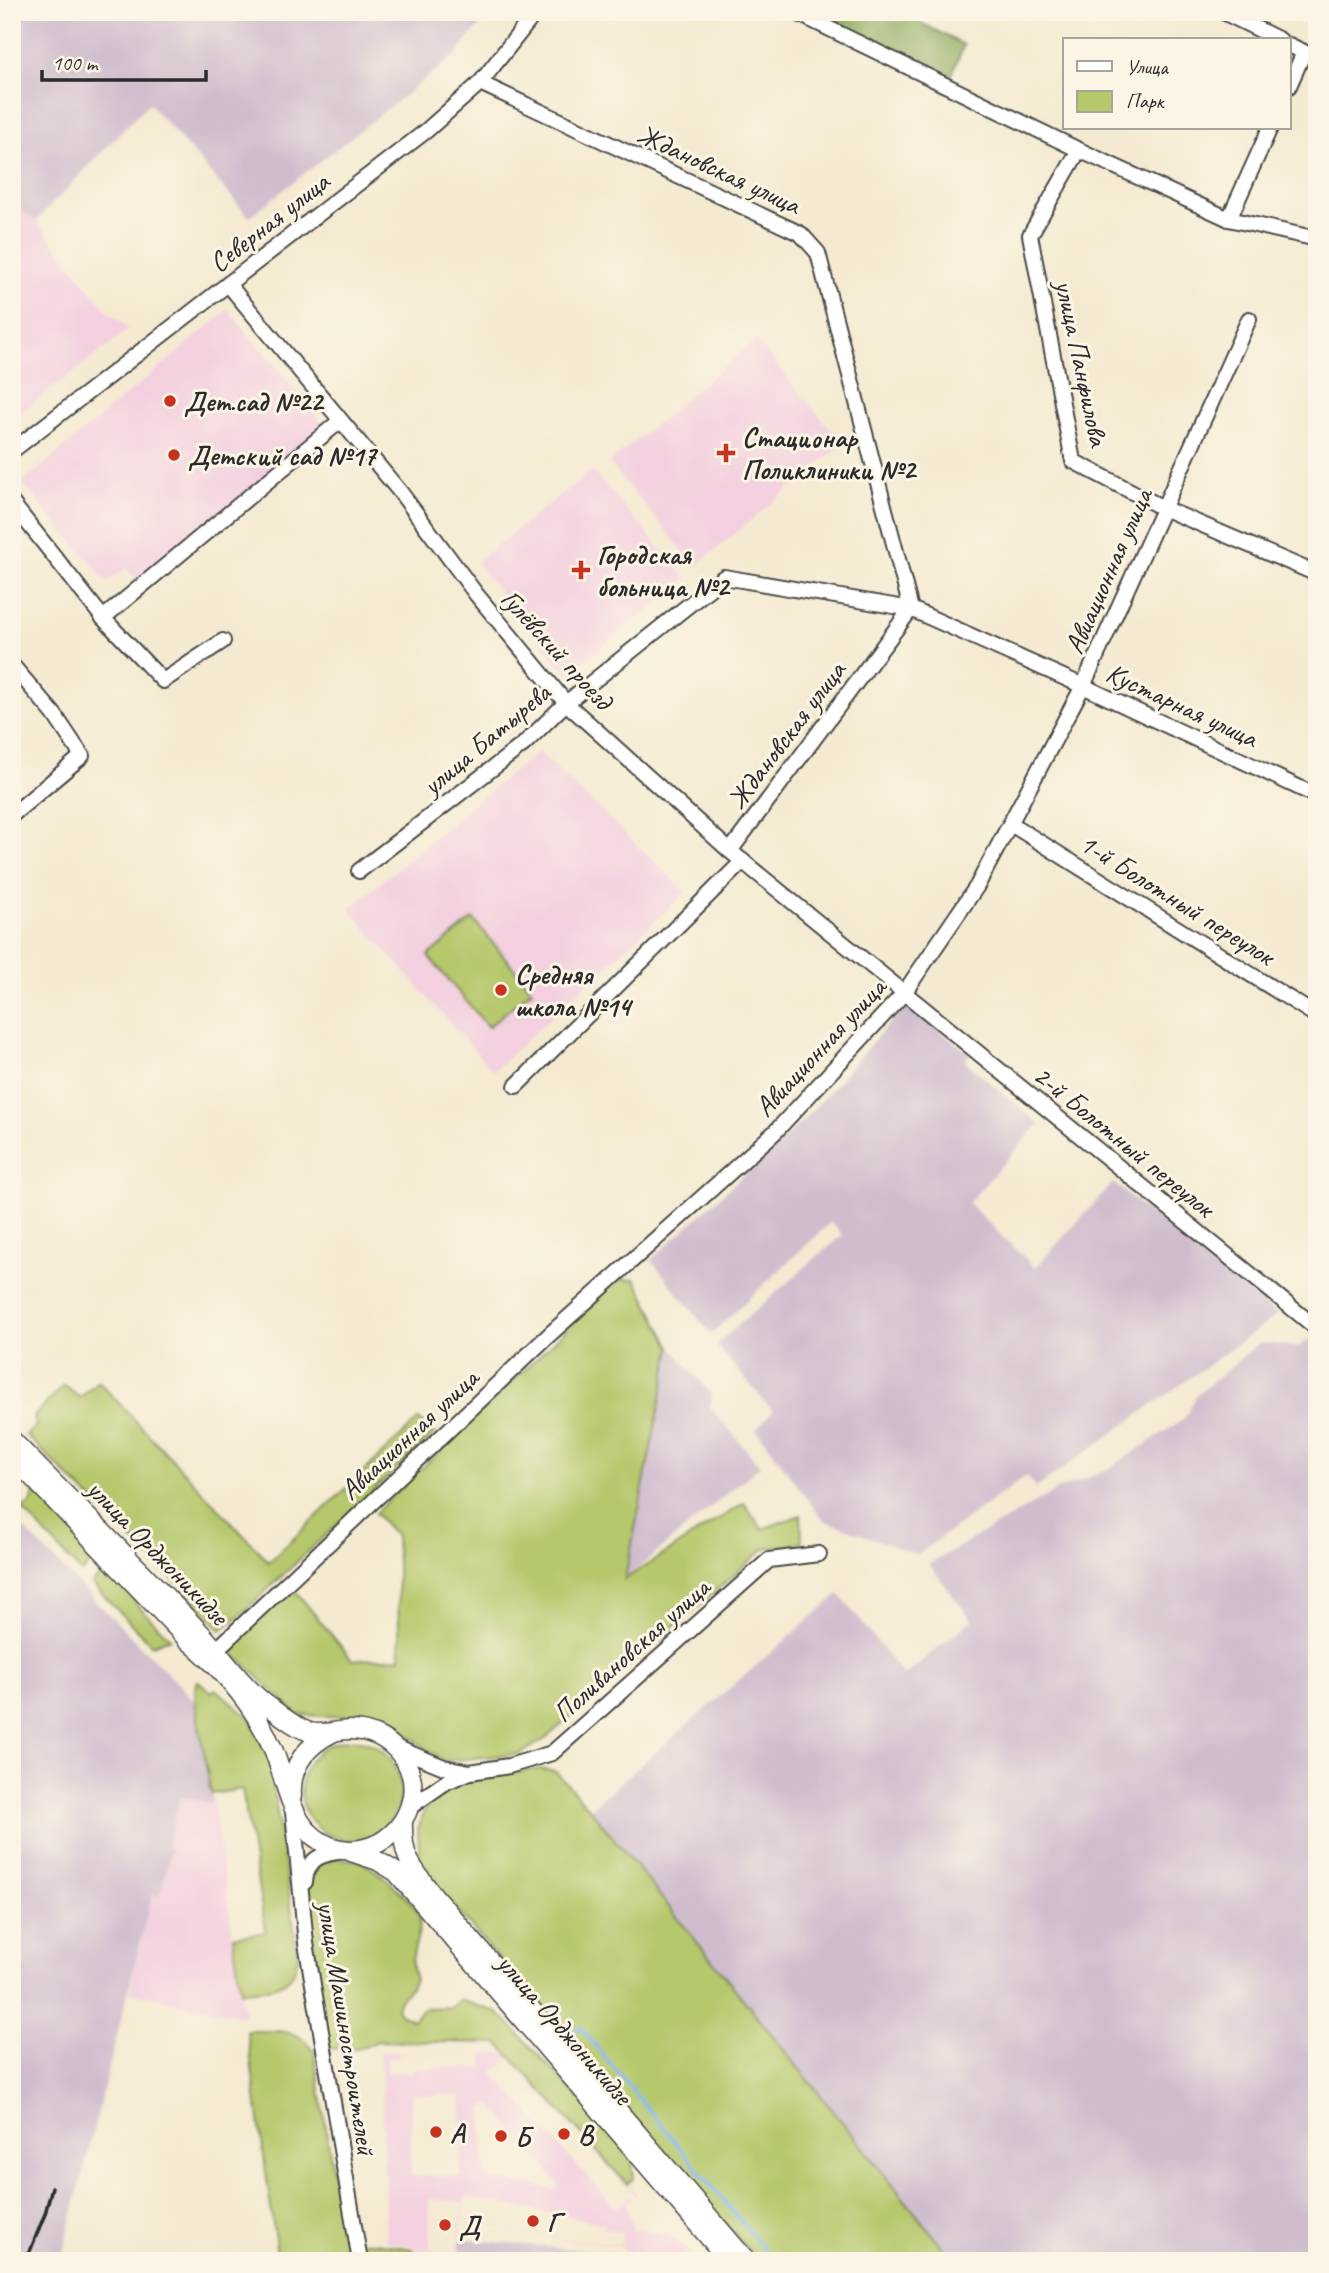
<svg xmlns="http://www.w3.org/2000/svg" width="1329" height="2273" viewBox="0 0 1329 2273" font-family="Caveat,sans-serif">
<rect width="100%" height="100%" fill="#fcf5e5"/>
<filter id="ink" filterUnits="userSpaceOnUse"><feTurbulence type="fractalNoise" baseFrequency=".0143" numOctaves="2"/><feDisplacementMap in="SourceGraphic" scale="14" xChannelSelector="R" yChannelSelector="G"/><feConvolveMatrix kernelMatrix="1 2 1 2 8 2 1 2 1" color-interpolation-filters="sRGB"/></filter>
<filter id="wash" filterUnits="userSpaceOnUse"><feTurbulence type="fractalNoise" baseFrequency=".00686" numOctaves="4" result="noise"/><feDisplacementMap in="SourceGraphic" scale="28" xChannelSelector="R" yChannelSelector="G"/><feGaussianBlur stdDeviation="1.57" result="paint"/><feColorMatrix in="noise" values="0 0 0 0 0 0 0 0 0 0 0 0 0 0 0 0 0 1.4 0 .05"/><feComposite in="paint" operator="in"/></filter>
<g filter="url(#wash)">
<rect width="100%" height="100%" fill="#f4ead1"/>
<g fill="#f3cfdf" fill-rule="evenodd">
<path d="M 12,204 L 36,221 L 109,313 L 121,321 L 128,330 L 12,420 Z"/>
<path d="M 228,310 L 326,427 L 139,582 L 126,568 L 107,582 L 22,483 Z"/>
<path d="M 756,340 L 843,444 L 696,566 L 609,463 Z"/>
<path d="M 592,470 L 686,578 L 567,675 L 476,562 Z"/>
<path d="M 538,751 L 686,892 L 493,1071 L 349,909 Z"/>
<path d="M 180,1797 L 213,1803 L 245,2017 L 129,1992 L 152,1894 L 160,1896 L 167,1847 Z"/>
<path d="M 381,2052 L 510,2054 L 636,2194 L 626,2203 L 633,2229 L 669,2235 L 690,2253 L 663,2259 L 627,2253 L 621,2247 L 582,2240 L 581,2243 L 462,2219 L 456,2255 L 386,2241 ZM 399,2053 L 483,2054 L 483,2068 L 413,2068 L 413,2073 L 387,2073 L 387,2058 L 398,2058 ZM 510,2058 L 634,2194 L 634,2195 L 631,2198 L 628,2196 L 616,2208 L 493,2073 ZM 411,2095 L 461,2095 L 461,2176 L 411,2176 ZM 487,2104 L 491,2105 L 558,2182 L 559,2188 L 556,2190 L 484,2177 L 483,2109 ZM 466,2197 L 604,2224 L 604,2229 L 623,2233 L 621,2245 L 581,2239 L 580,2242 L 462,2218 ZM 429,2199 L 464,2202 L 455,2254 L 430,2249 Z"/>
</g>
<g fill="#cfbdce">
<path d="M 12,12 L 490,12 L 456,55 L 249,217 L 149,103 L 36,221 L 12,204 Z"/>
<path d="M 905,1005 L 970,1054 L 965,1061 L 1039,1124 L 968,1203 L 1035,1268 L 1113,1183 L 1278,1315 L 1036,1488 L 1026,1476 L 917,1555 L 823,1520 L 756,1429 L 773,1411 L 716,1345 L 842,1235 L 831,1222 L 711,1334 L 651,1260 L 809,1115 Z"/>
<path d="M 1317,1334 L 1317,2261 L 954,2261 L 590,1809 L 839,1594 L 904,1676 L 972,1620 L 929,1564 L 1059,1489 L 1105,1471 L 1184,1419 L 1196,1396 L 1259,1343 L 1298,1347 Z"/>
<path d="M 671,1347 L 712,1395 L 710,1407 L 760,1466 L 624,1580 Z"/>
<path d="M 12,1517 L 195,1701 L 213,1803 L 180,1797 L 167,1847 L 171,1849 L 160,1896 L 152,1895 L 61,2261 L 12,2261 Z"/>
<path d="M 461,2239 L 623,2254 L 621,2261 L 413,2261 L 413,2249 L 458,2258 Z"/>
</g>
<g fill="#b5c86c" stroke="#707a4c" stroke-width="2">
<path d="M 473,919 L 532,990 L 488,1027 L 428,956 Z"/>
<path d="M 635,1279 L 671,1347 L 625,1579 L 744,1503 L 762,1529 L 801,1515 L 802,1543 L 764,1549 L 545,1739 L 520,1754 L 443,1761 L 386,1718 L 298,1715 L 234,1654 L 234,1643 L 293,1588 L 352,1660 L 400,1658 L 396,1536 L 375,1513 L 618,1280 Z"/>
<path d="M 98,1381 L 269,1562 L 419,1419 L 434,1434 L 238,1617 L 221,1630 L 186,1592 L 188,1589 L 180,1580 L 176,1582 L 26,1435 L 36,1426 L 34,1416 L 64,1385 L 80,1398 Z"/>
<path d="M 34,1490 L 97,1555 L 82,1573 L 21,1508 C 33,1506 32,1501 34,1490 Z"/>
<path d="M 108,1568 L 127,1585 L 136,1604 L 170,1638 L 152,1645 L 92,1584 L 105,1569 Z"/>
<path d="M 198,1681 L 212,1692 L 216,1689 L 252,1720 L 269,1757 L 298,1955 C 295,1990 270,1987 241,1992 L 233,1937 L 266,1932 L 242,1789 L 211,1794 L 195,1701 L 195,1689 Z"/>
<circle cx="351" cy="1790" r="50"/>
<path d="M 540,1769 L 556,1772 L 590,1809 L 954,2261 L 758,2261 L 420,1867 L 418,1826 L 427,1805 L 463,1780 Z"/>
<path d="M 333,1859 C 343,1859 355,1858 365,1864 C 378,1871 416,1902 419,1916 C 423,1938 405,1957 415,1980 C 409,1990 400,1997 396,2007 L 399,2013 L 413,2020 L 424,2008 L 452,2007 L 459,2000 L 496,2012 L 505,2019 L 631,2154 L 634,2178 L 627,2184 L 498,2043 L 377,2041 C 360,2052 347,2049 328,2048 L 306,1892 L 316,1866 Z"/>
<path d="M 247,2031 C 273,2032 300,2025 314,2052 L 347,2261 L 278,2261 Z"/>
<path d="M 364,2241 L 413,2249 L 413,2261 L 361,2261 L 358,2245 Z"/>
</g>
<path fill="#90ac60" stroke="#5e6c46" stroke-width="2" d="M 811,12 L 900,12 L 964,45 L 944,93 L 947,83 Z"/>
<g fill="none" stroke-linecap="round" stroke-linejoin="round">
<path stroke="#82b8f1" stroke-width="3.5" d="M 566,2030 L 575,2031 L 580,2027 L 774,2261"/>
</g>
</g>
<g filter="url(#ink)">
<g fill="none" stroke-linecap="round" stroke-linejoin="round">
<g stroke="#494844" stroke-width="18">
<g id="minor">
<path d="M 795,12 L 1079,150 L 1229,219 L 1317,239"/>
<path d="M 1223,12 L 1280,40"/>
<path d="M 1289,45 L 1304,52 L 1289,86"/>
<path d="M 480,83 L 801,234 L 818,253 L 911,609"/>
<path d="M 1079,150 L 1030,235 L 1073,461 L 1163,508 L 1317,574"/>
<path d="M 1229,219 L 1270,128"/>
<path d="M 228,284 L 401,493 L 476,594 L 566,703 L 730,851 L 1314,1326"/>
<path d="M 12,451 L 426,131 L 480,83 L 536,12"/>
<path d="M 12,503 L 103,618 L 163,681 L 223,641"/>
<path d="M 103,618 L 340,421"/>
<path d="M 12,665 L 54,714 L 82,756 L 12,815"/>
<path d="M 1011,824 L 1317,1016"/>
<path d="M 730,851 L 911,609"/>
<path d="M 359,871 L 524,744 L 566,703 L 724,577 L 911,609 L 1083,686 L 1317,796"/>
<path d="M 516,1086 L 743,861"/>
<path d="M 216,1650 L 549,1335 L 775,1132 L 904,993 L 977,886 L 1083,686 L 1249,319"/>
<path d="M 395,1747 L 444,1767 L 470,1772"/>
<path d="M 410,1807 L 446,1782 L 470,1772 L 509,1766 L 552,1753 L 769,1560 L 819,1554"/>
<path d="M 293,1812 L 306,1943 L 360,2261"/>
<path d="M 305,1882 C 307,1857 323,1853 346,1851"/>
</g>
</g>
<g stroke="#494844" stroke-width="21">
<g id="major">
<path d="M 12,1440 C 74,1504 137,1566 198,1630 C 220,1653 245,1690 270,1707 C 282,1716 296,1728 310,1732 C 324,1736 339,1729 352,1730 C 387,1731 417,1761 412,1796 C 404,1846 344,1869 308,1831 C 290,1813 283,1773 273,1749 C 255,1707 223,1670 189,1641 L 12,1456"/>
<path d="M 292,1796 C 290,1766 306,1746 332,1733"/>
<path d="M 403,1822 C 402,1857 410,1864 430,1891 L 747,2261"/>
<path d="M 351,1852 L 378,1861 L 396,1872 L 729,2261"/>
</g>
</g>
<use href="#minor" stroke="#fff" stroke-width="14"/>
<use href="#major" stroke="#fff" stroke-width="18"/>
<path stroke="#2b2b2b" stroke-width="3.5" d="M 26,2261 L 45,2214 L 52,2187"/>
</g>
</g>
<g fill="#c8321e" stroke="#fcf5e5" stroke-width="2.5">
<circle cx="170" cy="401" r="7"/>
<path d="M722.5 442.5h7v7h7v7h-7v7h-7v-7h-7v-7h7z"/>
<circle cx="174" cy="455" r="7"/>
<path d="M577.5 559.5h7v7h7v7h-7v7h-7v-7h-7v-7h7z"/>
<circle cx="501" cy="990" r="7"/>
<circle cx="436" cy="2132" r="7"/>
<circle cx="564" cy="2134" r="7"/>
<circle cx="501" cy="2136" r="7"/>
<circle cx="533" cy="2221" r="7"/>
<circle cx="445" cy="2225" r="7"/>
</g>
<g text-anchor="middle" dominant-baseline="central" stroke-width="6" stroke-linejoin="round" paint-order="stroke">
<g font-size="28" fill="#2b2b2b" stroke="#fcf5e5">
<text transform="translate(719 169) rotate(25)">Ждановская улица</text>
<text transform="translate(269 222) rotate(-38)">Северная улица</text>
<text transform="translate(1082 363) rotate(78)">улица Панфилова</text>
<text transform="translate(1108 571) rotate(-66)">Авиационная улица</text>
<text transform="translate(557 649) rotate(48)">Гулёвский проезд</text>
<text transform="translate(1182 705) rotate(25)">Кустарная улица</text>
<text transform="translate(786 735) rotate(-53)">Ждановская улица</text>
<text transform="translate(486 739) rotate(-40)">улица Батырева</text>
<text transform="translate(1177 899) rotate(32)">1-й Болотный переулок</text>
<text transform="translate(820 1047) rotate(-47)">Авиационная улица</text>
<text transform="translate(1124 1141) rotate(39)">2-й Болотный переулок</text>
<text transform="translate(409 1434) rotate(-43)">Авиационная улица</text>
<text transform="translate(158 1552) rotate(46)">улица Орджоникидзе</text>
<text transform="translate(631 1650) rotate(-42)">Поливановская улица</text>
<text transform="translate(347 2028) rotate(81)">улица Машиностроителей</text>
<text transform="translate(565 2029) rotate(49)">улица Орджоникидзе</text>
</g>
<g font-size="28" font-weight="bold" fill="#2b2b2b" stroke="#fcf5e5" text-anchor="start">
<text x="184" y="401">Дет.сад №22</text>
<text x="742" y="437">Стационар<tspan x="742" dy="32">Поликлиники №2</tspan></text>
<text x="188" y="455">Детский сад №17</text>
<text x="597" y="554">Городская<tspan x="597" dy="32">больница №2</tspan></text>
<text x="515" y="974">Средняя<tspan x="515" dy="32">школа №14</tspan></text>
<text x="450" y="2132">А</text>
<text x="578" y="2134">В</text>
<text x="515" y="2136">Б</text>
<text x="547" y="2221">Г</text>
<text x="459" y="2225">Д</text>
</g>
</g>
<rect width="1329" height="2273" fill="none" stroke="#fcf5e5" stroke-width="42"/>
<rect x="1063" y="38" width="228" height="91" fill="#fcf5e5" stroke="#a8a49b" stroke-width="2"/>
<rect x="1077" y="61" width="35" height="10" fill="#ffffff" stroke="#a8a49b" stroke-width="2"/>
<text x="1126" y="74" font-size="21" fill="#2b2b2b">Улица</text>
<rect x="1077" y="91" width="35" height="21" fill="#b5c86c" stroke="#a8a49b" stroke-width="2"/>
<text x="1126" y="108" font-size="21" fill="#2b2b2b">Парк</text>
<path d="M42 70v10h164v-10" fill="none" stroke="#2b2b2b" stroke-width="3.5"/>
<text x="52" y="70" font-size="21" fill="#2b2b2b" stroke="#fcf5e5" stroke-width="5" paint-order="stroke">100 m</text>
</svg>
